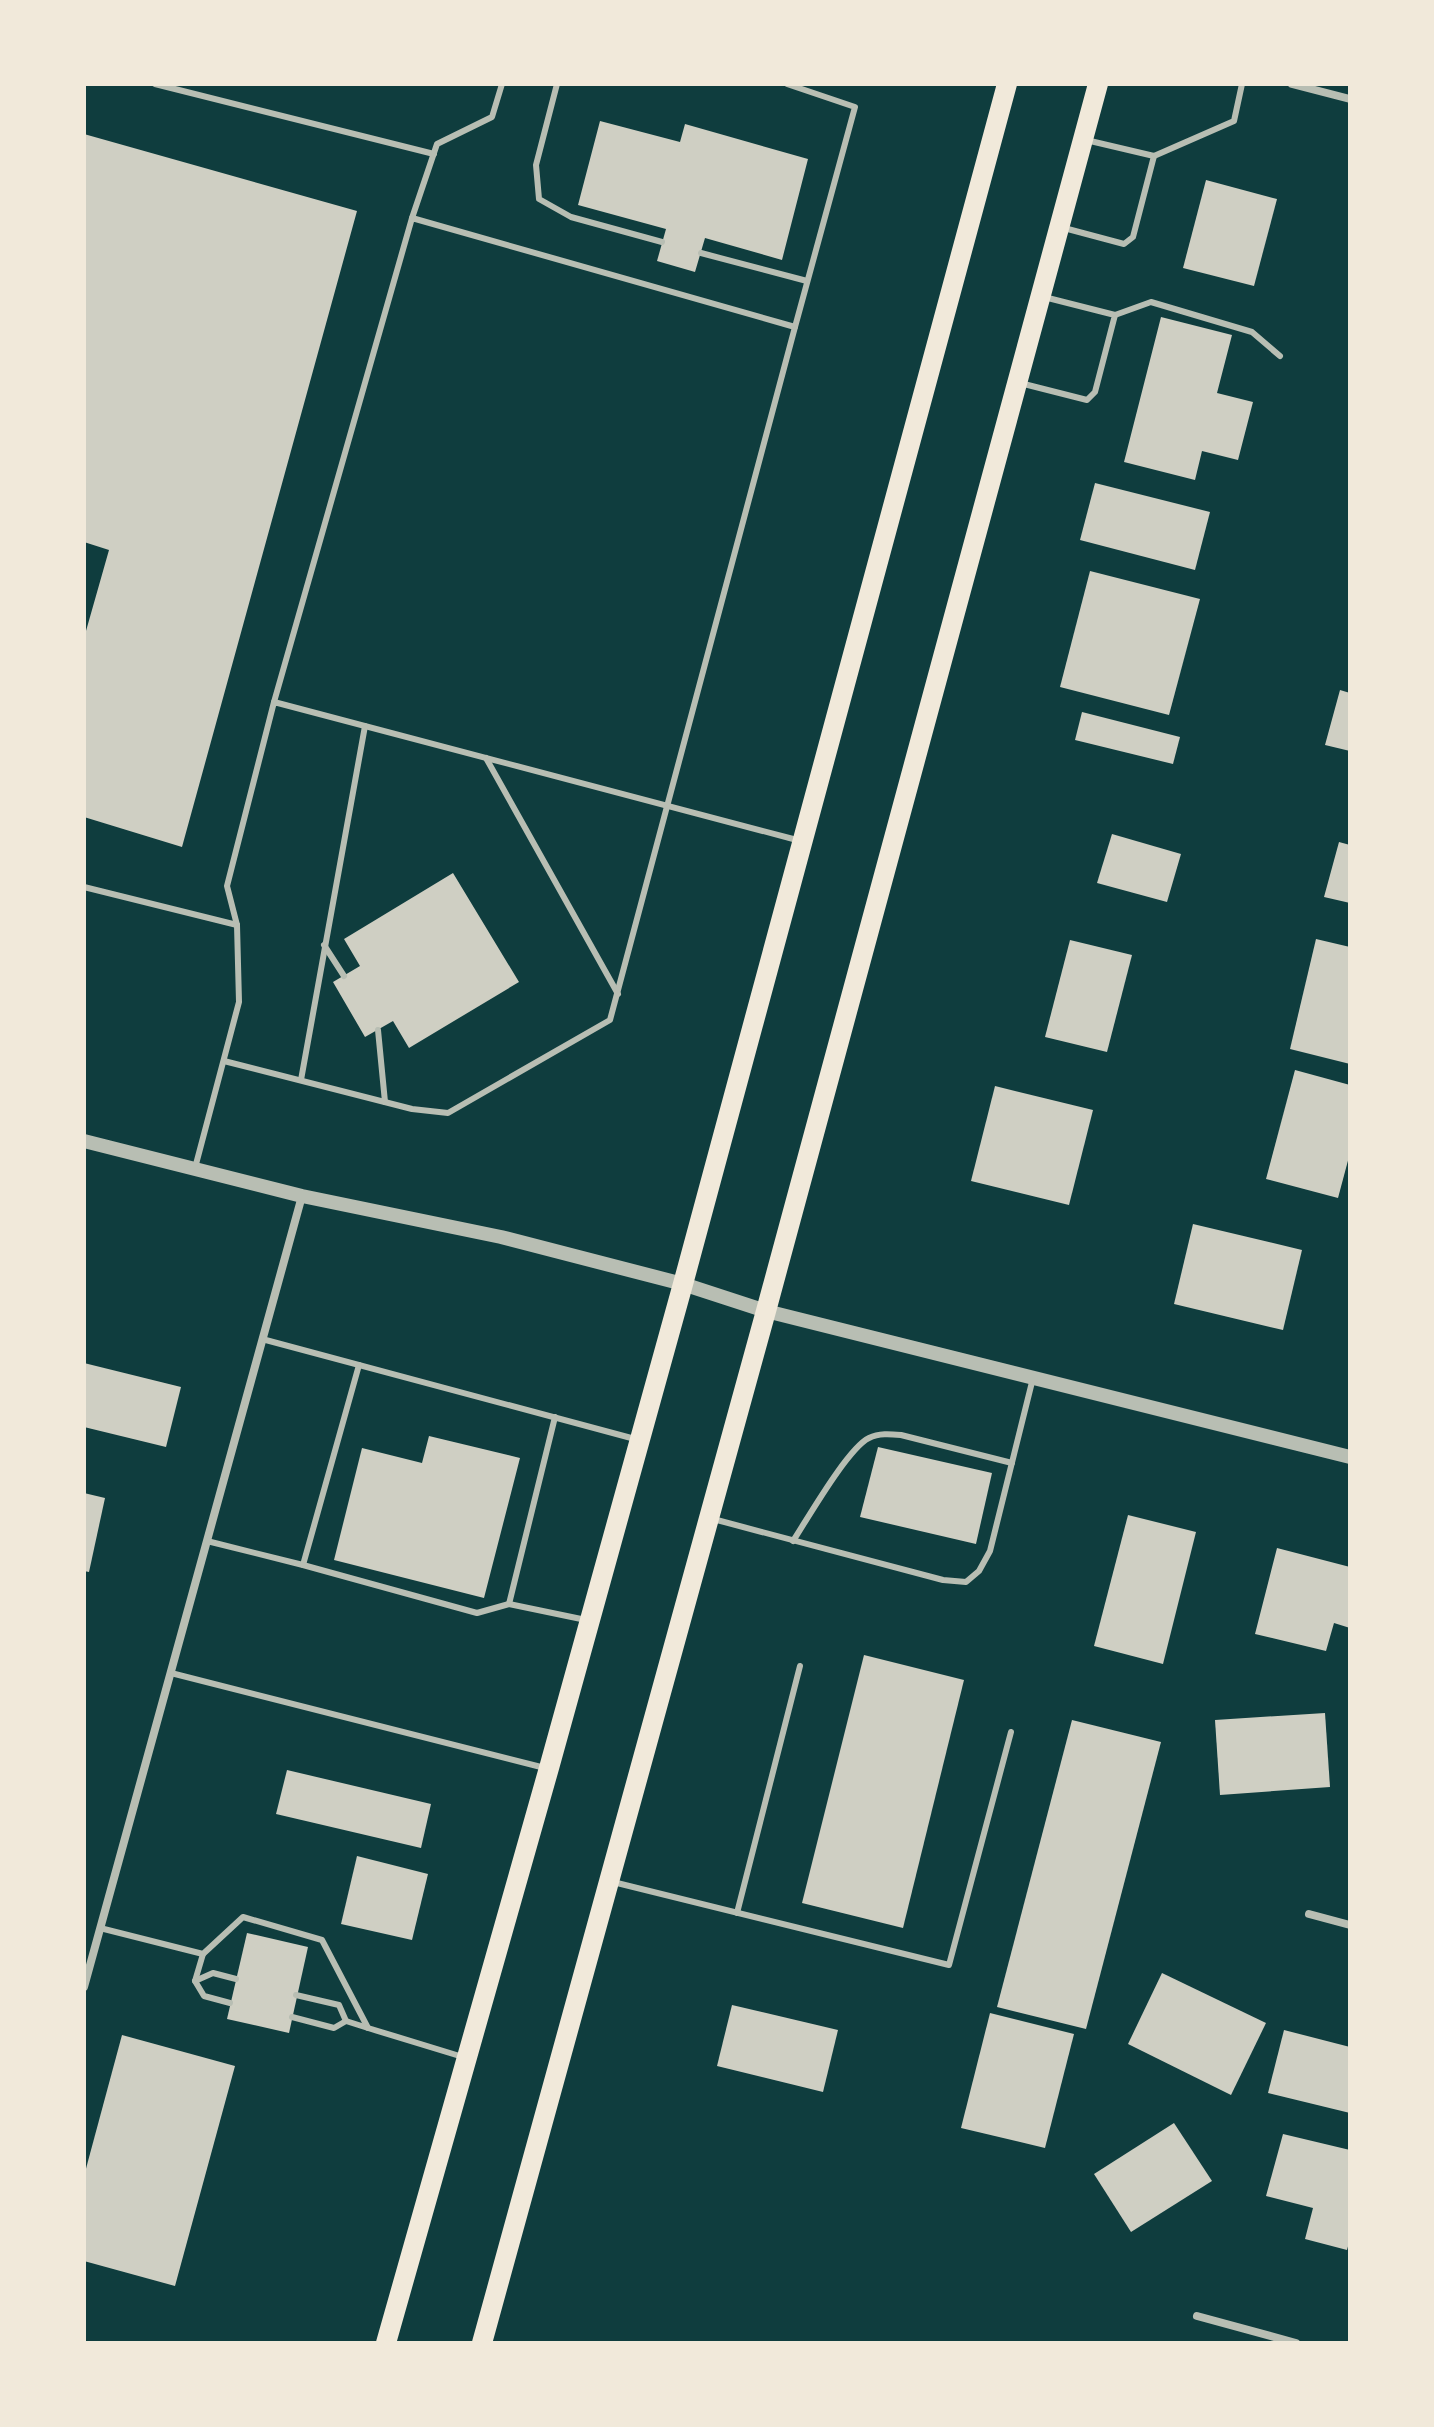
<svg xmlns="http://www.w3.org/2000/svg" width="1434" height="2427" viewBox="0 0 1434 2427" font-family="'DM Sans',sans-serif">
<rect width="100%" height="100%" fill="#0f3d3e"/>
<g fill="#cfcfc3">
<path d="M 600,121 L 680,142 L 685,124 L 808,159 L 782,260 L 705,238 L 695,272 L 657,261 L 666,229 L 578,205 Z"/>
<path d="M 84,134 L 357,211 L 182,847 L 84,817 L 84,638 L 109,550 L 84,542 Z"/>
<path d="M 1206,180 L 1277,199 L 1254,286 L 1183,268 Z"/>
<path d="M 1161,317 L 1232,335 L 1217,393 L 1253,402 L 1238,460 L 1202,451 L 1195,480 L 1124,462 Z"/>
<path d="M 1095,483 L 1210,512 L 1195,570 L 1080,540 Z"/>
<path d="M 1090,571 L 1200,599 L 1169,715 L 1060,687 Z"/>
<path d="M 1340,690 L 1350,693 L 1350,751 L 1325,745 Z"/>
<path d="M 1082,712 L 1180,737 L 1173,764 L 1075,740 Z"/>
<path d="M 1112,834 L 1181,854 L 1167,902 L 1097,883 Z"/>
<path d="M 1339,842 L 1350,845 L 1350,903 L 1324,897 Z"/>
<path d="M 453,873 L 519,982 L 409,1048 L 393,1021 L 365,1037 L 333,982 L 360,966 L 344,939 Z"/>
<path d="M 1316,939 L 1350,947 L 1350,1064 L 1290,1049 Z"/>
<path d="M 1070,940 L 1132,955 L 1107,1052 L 1045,1037 Z"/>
<path d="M 1295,1070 L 1350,1085 L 1350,1153 L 1338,1198 L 1266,1179 Z"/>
<path d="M 995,1086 L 1093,1110 L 1069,1205 L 971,1181 Z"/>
<path d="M 1193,1224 L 1302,1250 L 1283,1330 L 1174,1304 Z"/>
<path d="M 84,1363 L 181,1387 L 166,1447 L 84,1427 Z"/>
<path d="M 429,1436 L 520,1458 L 484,1598 L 334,1560 L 362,1448 L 422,1463 Z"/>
<path d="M 878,1447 L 992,1473 L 976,1544 L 860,1517 Z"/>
<path d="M 84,1493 L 105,1498 L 89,1572 L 84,1571 Z"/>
<path d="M 1128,1515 L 1196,1532 L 1163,1664 L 1094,1646 Z"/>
<path d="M 1277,1548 L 1350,1567 L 1350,1628 L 1334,1623 L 1326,1651 L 1255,1634 Z"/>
<path d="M 864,1655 L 964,1680 L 903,1928 L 802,1903 Z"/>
<path d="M 1325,1713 L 1330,1787 L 1220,1795 L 1215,1720 Z"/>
<path d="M 1072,1720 L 1161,1742 L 1086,2029 L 997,2007 Z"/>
<path d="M 287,1770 L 431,1804 L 421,1848 L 276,1814 Z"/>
<path d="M 357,1856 L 428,1874 L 412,1940 L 341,1924 Z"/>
<path d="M 247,1933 L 308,1947 L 289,2033 L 227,2019 Z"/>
<path d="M 1162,1973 L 1266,2023 L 1231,2095 L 1128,2044 Z"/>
<path d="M 732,2005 L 838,2030 L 823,2092 L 717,2066 Z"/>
<path d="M 990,2013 L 1074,2034 L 1045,2148 L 961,2128 Z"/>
<path d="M 1284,2030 L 1350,2047 L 1350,2113 L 1268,2093 Z"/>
<path d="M 122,2035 L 235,2066 L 175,2286 L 84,2261 L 84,2176 Z"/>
<path d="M 1174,2123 L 1212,2181 L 1131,2232 L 1094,2174 Z"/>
<path d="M 1283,2134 L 1350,2150 L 1350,2239 L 1347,2250 L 1305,2239 L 1313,2208 L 1266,2196 Z"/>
</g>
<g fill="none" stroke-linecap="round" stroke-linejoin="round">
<g stroke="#b8beb3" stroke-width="6">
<path d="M 155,84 L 434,154"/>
<path d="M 557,84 L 536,165 L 539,199 L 571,217 L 662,242"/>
<path d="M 787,84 L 855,107 L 795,327"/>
<path d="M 1086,140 L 1154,156 L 1234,121 L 1242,84"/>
<path d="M 412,218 L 437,144 L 492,117 L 502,84"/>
<path d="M 1064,228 L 1124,244 L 1133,237 L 1154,156"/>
<path d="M 701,253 L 807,281"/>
<path d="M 1115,315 L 1151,302 L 1252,332 L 1280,356"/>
<path d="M 1020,383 L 1087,400 L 1095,392 L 1115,315 L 1044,297"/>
<path d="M 486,758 L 618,994"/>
<path d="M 84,887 L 237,925"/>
<path d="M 324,945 L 344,976"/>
<path d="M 378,1030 L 385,1102"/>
<path d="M 224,1061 L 412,1109 L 448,1113 L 610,1020 L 795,327 L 412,218 L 274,702"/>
<path d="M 301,1080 L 365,726"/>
<path d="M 195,1168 L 239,1002 L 237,925 L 227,886 L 274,702 L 797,840"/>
<path d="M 262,1339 L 635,1439"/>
<path d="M 713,1519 L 943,1580 L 966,1582 L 979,1571 L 990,1551 L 1033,1378"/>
<path d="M 207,1541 L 303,1565 L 359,1365"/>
<path d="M 793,1541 C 808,1518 848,1448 869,1438 C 879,1433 890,1434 901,1435 L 1012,1463"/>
<path d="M 303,1565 L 477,1613 L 509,1604 L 586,1620"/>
<path d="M 509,1604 L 555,1417"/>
<path d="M 171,1673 L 545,1768"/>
<path d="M 613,1882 L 949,1965 L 1011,1732"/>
<path d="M 737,1913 L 800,1666"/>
<path d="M 100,1928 L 203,1954 L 243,1917 L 322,1940 L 368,2028 L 463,2057"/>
<path d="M 203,1954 L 195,1981 L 204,1996 L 230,2003"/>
<path d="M 195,1981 L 213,1973 L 236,1979"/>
<path d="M 296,1995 L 339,2005 L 346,2021"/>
<path d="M 292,2017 L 334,2028 L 346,2021 L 368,2028"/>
</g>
<g stroke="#b8beb3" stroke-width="8">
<path d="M 1292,84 L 1350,99"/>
<path d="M 1309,1914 L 1350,1925"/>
<path d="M 84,1987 L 302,1196"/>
<path d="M 1197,2316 L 1296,2343"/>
</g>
<path stroke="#b8beb3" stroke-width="14" d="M 84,1141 L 302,1196 L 501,1237 L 683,1284 L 766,1311 L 1350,1457"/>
<g stroke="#f1e9da" stroke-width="20">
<path d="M 386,2343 L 549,1768 L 683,1284 L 1007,84"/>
<path d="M 482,2343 L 766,1311 L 1098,84"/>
</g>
</g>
<rect width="1434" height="2427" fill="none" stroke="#f1e9da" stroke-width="172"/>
</svg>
